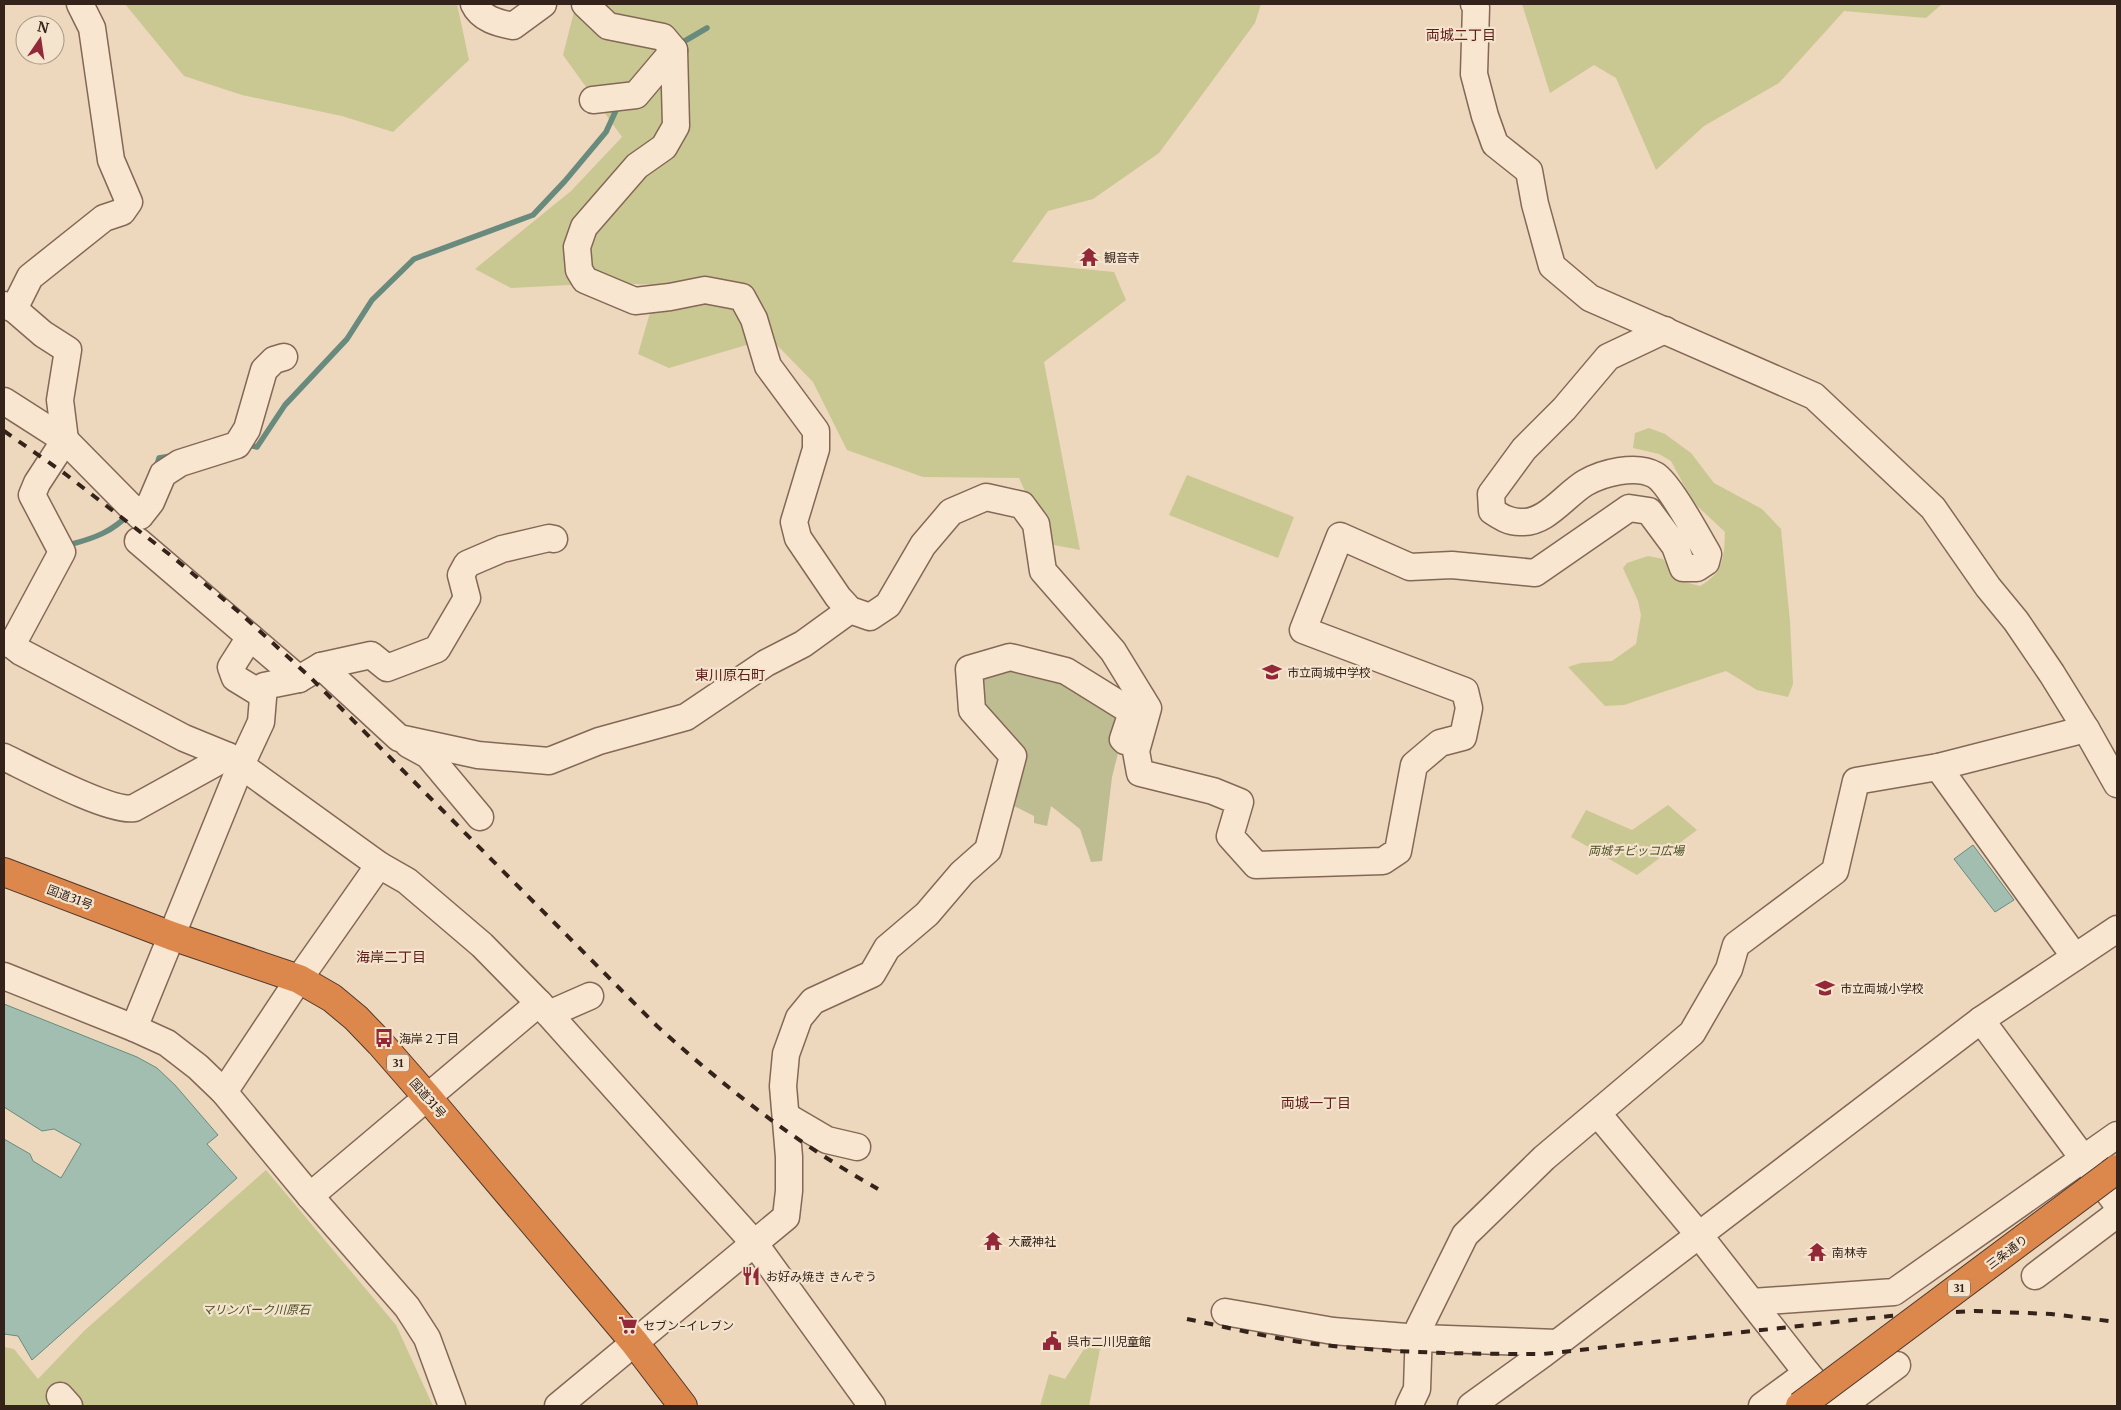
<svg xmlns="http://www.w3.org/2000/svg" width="2121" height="1410" viewBox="0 0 2121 1410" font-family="Merriweather,'Noto Sans JP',serif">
<rect width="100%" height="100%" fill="#edd7bd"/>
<g fill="#cac892">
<path d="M 125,4 L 457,4 L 469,60 L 393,132 L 342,116 L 242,95 L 184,76 Z"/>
<path d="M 576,4 L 1261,4 L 1255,23 L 1159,153 L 1093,199 L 1048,211 L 1012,262 L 1114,272 L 1126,300 L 1044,362 L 1080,550 L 1049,544 L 1019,478 L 923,477 L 847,450 L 813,382 L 770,338 L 669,368 L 638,354 L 658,285 L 608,283 L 511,288 L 475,269 L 571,191 L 622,137 L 563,55 Z"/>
<path d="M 1522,4 L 1942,4 L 1926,18 L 1844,11 L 1779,83 L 1704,126 L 1656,170 L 1616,78 L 1594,65 L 1550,93 Z"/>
<path d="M 1649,428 L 1665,434 L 1691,453 L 1714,483 L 1762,509 L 1781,529 L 1790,622 L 1793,684 L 1788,697 L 1757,690 L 1726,671 L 1624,705 L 1605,706 L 1568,667 L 1581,663 L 1612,661 L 1636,644 L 1641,615 L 1638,601 L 1623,568 L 1627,563 L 1648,556 L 1663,559 L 1681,581 L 1700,586 C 1724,573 1724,557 1725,532 L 1693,502 L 1671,461 L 1659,454 L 1633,448 L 1635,433 Z"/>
<path d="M 1187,475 L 1294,517 L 1278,558 L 1169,515 Z"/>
<path d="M 1668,805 L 1697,830 L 1637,875 L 1571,837 L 1586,810 L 1632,830 Z"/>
<path d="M 266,1170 L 396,1325 L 433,1406 L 4,1406 L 4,1347 L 14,1349 L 38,1379 L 85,1330 Z"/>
<path d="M 1086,1346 L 1100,1349 L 1089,1406 L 1040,1406 L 1049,1374 L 1065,1379 Z"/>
</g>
<path fill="#bebd91" d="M 1020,659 L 1128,713 L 1112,777 L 1102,861 L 1091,862 L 1080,829 L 1051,806 L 1047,826 L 1034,823 L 1034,816 L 1010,804 L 979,678 Z"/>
<g fill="#a1beb1" stroke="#698b7d">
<path d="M 1973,845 L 2014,900 L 1995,912 L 1954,859 Z"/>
<path d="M 4,1004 L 137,1057 L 157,1068 L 175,1085 L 218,1135 L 207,1144 L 237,1178 L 32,1360 L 18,1336 L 4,1334 L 4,1139 L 30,1154 L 33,1161 L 61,1178 L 81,1144 L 54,1129 L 42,1131 L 4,1107 Z"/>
</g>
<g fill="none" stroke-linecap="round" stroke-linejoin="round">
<g stroke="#698b7d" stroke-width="5.5">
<path d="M 680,46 L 683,42 L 707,28"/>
<path d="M 247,445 L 257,447 L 285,405 L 347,339 L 372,300 L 414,259 L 533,215 L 565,181 L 606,132 L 618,106"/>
<path d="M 156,468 L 159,458 L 171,456"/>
<path d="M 72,544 C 95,538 113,531 129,514"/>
</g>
<g stroke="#846857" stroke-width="29">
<g id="minor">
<path d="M 474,4 C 481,19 498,23 513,26 L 543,4"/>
<path d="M 585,4 L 608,26 L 663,37 L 674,50 L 676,126 L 664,147 L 637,166 L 584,227 L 577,247 L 579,270 L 585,280 L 635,301 L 670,297 L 705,290 L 742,297 L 754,319 L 768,366 L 816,431 L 816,449 L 794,522 L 798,538 L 838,597 L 850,610 L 870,617 L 888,605 L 923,545 L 951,512 L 986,497 L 1022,505 L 1036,524 L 1043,571 L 1113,651 L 1148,708 L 1136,751 L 1140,773 L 1213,791 L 1240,802 L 1230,836 L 1256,865 L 1383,861 L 1398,851 L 1414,765 L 1440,743 L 1463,737 L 1469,708 L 1465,691 L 1303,630 L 1340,536 L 1410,567 L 1452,565 L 1535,573 L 1629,508 L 1649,511 L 1675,546 L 1683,568 L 1697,568 L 1706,562 L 1708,554 C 1698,537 1669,483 1655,475 C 1636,464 1602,473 1585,483 C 1565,495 1546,524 1520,522 C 1509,522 1501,517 1492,511 L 1491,494 L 1524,449 L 1564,409 L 1608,357 L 1665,330"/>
<path d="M 1474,4 L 1476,7 L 1474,74 L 1485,116 L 1495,144 L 1529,171 L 1535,204 L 1552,266 L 1590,298 L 1814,396 L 1933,508 L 1988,587 L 2016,621 L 2052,674 L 2086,729 L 2117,784"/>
<path d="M 593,100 L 636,95 L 674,50"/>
<path d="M 4,305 L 14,309 L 43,334 L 68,350 L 60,400 L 65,440 L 37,483 L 32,495 L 62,552 L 12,645"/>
<path d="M 14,309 L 30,277 L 104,218 L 122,212 L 129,202 L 111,160 L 92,28 L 80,4"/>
<path d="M 4,401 L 65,440 L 140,516 L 151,502 L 163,474 L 180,463 L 237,445 L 247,429 L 264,370 L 274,360 L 284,357"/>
<path d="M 138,541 L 299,679"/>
<path d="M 250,637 L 231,667 L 235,678 L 263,695"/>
<path d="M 4,643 L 12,645 L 21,652 L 184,738 L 228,756 L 379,865 L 407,881 L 482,945 L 539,1003 L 755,1244 L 872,1406"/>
<path d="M 321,666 L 399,738 L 478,755 L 549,761 L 599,741 L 686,717 L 766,663 L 803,644 L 850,610"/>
<path d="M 408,744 L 428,755 L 480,817"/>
<path d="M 4,757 C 29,769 111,813 134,808 L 228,756"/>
<path d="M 1938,767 L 2075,957"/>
<path d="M 4,976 L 134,1028 L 167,1043 L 198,1067 L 224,1092 L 310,1196 L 407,1307 L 427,1338 L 452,1406"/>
<path d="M 549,1014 L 590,996"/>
<path d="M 1981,1020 L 2117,1204"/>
<path d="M 134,1028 L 241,765 L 261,722 L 264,686 L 299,679 L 321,666 L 371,655 L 387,668 L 437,649 L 467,598 L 461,575 L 467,564 L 502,549 L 549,538 L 554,539"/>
<path d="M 224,1092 L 299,979 L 379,865"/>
<path d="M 1598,1114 L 1699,1235 L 1807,1373 L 1836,1406"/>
<path d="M 786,1116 L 827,1140 L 857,1147"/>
<path d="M 310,1196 L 539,1003"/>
<path d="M 2035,1276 L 2117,1214"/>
<path d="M 1752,1302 L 1894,1292 L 2117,1135"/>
<path d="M 1225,1312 L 1333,1331 L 1419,1338 L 1557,1343"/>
<path d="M 60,1396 L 69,1406"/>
<path d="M 558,1406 L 786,1217 L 789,1191 L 789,1157 L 783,1086 L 786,1054 L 799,1018 L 813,1001 L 872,974 L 887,948 L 927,914 L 962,873 L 988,850 L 1013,756 L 972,710 L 969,669 L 1010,657 L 1066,671 L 1132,712 L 1123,739 L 1125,741"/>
<path d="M 1409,1406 L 1417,1389 L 1419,1328 L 1465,1235 L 1544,1158 L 1692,1033 L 1729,969 L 1736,945 L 1835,871 L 1856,781 L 1938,767 L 2086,729"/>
<path d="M 1471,1406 L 1543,1354 L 1981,1020 L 2117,929"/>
<path d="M 1762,1406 L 1807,1373"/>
<path d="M 1842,1406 L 1897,1365"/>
</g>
</g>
<g stroke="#51382b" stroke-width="30">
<path id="highway" d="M 4,872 L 172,936 L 299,979 L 332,998 L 356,1018 L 380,1043 L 428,1098 L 634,1342 L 683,1406"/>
</g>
<use href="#minor" stroke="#f8e6d0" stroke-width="26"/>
<use href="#highway" stroke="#dc884d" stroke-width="28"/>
<g stroke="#34231b" stroke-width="4" stroke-dasharray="9 9" stroke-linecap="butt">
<path d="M 4,431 L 64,473 L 174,558 L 240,613 L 311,678 L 657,1026 C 728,1090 795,1142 878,1189"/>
<path d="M 1187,1319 C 1226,1327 1266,1337 1307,1343 C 1385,1353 1465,1354 1543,1354 L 1890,1316 L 1975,1311 L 2051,1314 L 2117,1322"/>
</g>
<g stroke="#51382b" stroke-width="30" stroke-linecap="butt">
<path id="highway-bridge" d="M 1800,1406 L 2117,1169"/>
</g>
<use href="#highway-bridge" stroke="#dc884d" stroke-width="28"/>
</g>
<defs>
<g id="temple-bare" transform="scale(1.5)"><path d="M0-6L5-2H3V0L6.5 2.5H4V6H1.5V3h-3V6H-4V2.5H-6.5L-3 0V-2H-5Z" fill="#922838" stroke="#f4e3cd" stroke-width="2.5" paint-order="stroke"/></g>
<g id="school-bare" transform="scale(1.5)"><path d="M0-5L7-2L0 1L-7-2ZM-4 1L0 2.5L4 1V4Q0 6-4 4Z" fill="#922838" stroke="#f4e3cd" stroke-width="2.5" paint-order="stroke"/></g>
<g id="bus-bare" transform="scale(1.5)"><path d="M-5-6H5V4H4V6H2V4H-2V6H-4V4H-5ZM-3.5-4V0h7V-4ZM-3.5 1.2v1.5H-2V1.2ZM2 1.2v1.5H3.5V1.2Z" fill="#922838" stroke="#f4e3cd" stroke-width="2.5" paint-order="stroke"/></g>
<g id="restaurant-bare" transform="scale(1.5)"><path d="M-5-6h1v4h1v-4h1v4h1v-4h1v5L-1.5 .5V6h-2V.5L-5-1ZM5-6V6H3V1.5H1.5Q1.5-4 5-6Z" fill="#922838" stroke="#f4e3cd" stroke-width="2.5" paint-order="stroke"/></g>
<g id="supermarket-bare" transform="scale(1.5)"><path d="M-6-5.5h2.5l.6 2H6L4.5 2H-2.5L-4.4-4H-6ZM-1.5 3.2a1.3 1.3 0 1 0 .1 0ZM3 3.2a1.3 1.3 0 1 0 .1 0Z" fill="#922838" stroke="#f4e3cd" stroke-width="2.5" paint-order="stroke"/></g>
<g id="civic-bare" transform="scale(1.5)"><path d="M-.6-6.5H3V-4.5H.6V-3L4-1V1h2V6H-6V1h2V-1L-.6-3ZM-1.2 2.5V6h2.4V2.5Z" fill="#922838" stroke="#f4e3cd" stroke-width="2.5" paint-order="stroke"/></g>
</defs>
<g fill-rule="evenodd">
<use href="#temple-bare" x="1089" y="257"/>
<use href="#school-bare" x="1272" y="672"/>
<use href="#school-bare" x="1825" y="988"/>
<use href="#bus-bare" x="384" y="1038"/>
<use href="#temple-bare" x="993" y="1241"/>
<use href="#temple-bare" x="1817" y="1252"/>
<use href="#restaurant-bare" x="751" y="1276"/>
<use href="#supermarket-bare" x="628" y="1325"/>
<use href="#civic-bare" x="1052" y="1341"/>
</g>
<g text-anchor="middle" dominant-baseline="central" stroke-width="4.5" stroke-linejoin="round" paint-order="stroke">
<g fill="#f4e3cd" stroke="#6e5d50" stroke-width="1">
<rect x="387" y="1054.5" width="22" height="17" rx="4"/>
<rect x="1948" y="1279.5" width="22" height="17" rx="4"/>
</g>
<g font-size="11" font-weight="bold" fill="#34231b">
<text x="398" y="1063">31</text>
<text x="1959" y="1288">31</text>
</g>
<g font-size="12" fill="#34231b" stroke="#f4e3cd" text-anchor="start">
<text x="1104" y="257">観音寺</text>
<text x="1287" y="672">市立両城中学校</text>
<text x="1840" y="988">市立両城小学校</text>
<text x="399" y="1038">海岸２丁目</text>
<text x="1008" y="1241">大蔵神社</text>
<text x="1832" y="1252">南林寺</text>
<text x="766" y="1276">お好み焼き きんぞう</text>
<text x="643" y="1325">セブン-イレブン</text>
<text x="1067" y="1341">呉市二川児童館</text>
</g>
<g font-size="12" font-style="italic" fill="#4b5022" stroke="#f4e3cd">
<text x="1636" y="850">両城チビッコ広場</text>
<text x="256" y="1309">マリンパーク川原石</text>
</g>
<g font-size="12" fill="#34231b" stroke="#f4e3cd">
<text transform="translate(70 897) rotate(21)">国道31号</text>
<text transform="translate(428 1098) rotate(49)">国道31号</text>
<text transform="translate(2007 1252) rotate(-37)">三条通り</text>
</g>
<g font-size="14" fill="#5f201c" stroke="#f4e3cd">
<text x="1461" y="35">両城二丁目</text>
<text x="730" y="675">東川原石町</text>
<text x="391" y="957">海岸二丁目</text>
<text x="1316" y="1103">両城一丁目</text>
</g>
</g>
<rect width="2121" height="1410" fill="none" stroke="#34231b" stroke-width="10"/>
<g transform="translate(40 40) rotate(13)"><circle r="24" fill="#f4e3cd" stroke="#a79686"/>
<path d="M0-4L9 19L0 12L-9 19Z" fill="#922838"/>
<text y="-8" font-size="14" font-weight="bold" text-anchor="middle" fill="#34231b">N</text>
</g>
</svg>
